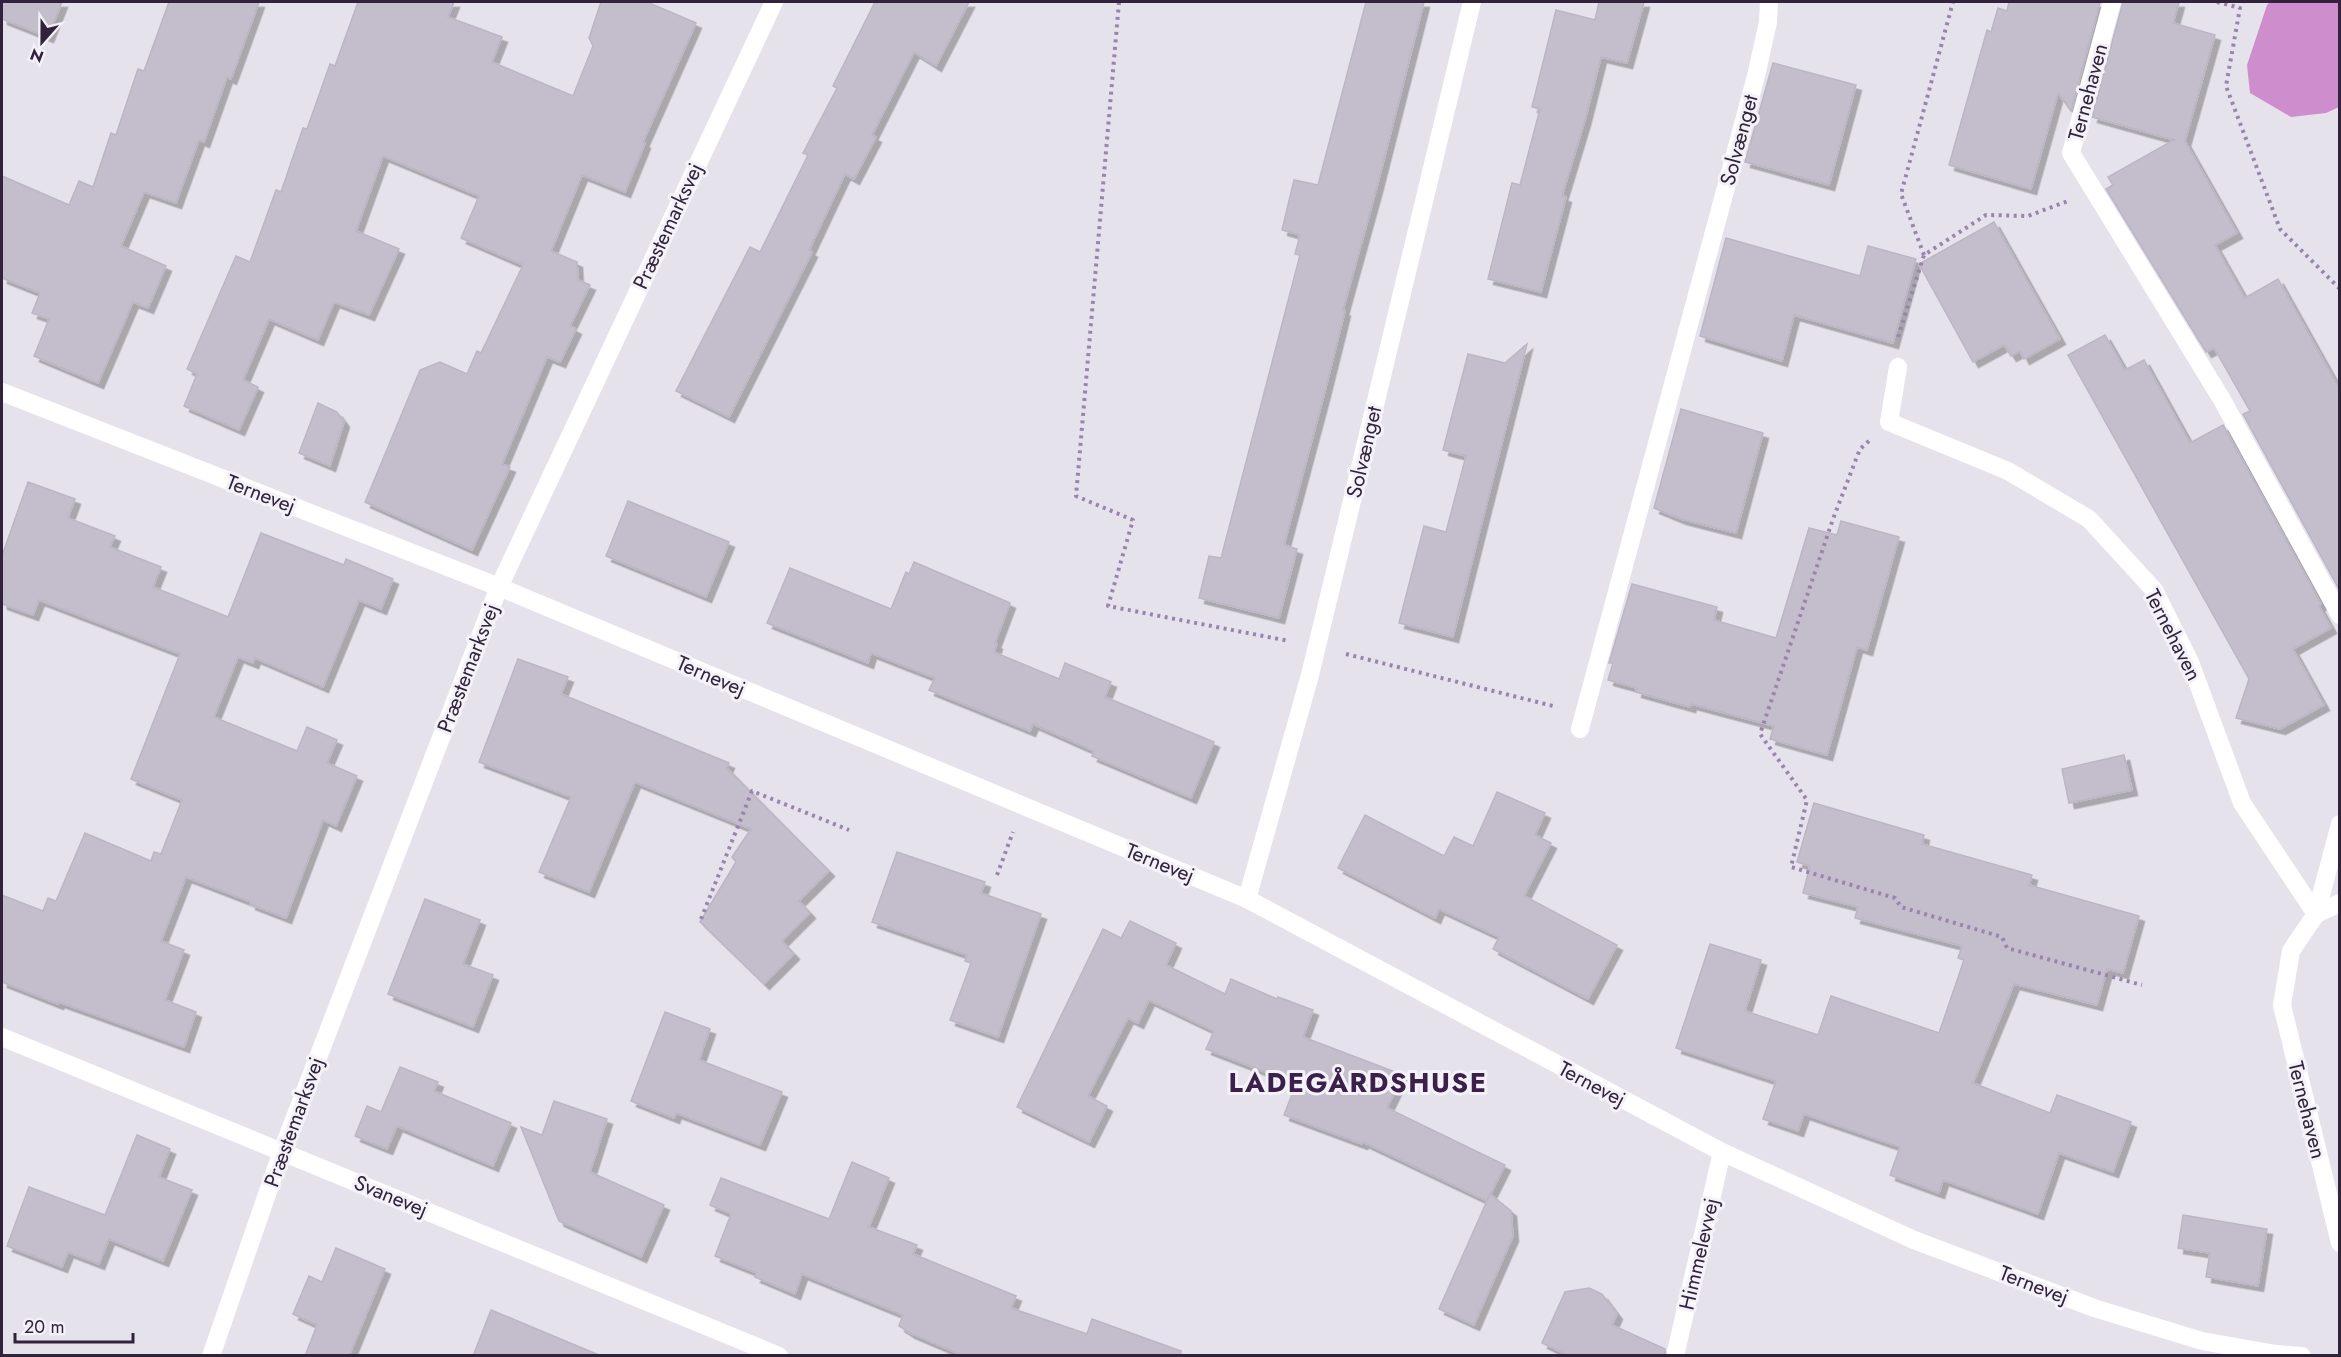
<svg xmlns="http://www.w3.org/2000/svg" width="2341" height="1357" viewBox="0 0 2341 1357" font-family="Jost,sans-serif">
<defs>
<filter id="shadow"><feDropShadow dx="5.5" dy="5.5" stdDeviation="0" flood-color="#0004"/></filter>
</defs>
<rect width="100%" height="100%" fill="#e6e2eb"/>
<path fill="#ce8dcd" d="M 2270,2 L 2339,2 L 2339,107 L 2326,113 L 2291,117 L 2250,93 L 2247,65 L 2267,5 Z"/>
<g fill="#c4becc" stroke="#bcb5c5" stroke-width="1.5" filter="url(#shadow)">
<path d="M 2,2 L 62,2 L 48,37 L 2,19 Z"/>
<path d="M 169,2 L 259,2 L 231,79 L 227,77 L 204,142 L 199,140 L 176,203 L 144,192 L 121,246 L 166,266 L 148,308 L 133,302 L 98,383 L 34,356 L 49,319 L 32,313 L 40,293 L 2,278 L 2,176 L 69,205 L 79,181 L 93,187 L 111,133 L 116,135 L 138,69 L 144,71 Z"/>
<path d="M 358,2 L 454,2 L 448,17 L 502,37 L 492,62 L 573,96 L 593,46 L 589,38 L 601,2 L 647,2 L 696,23 L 643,142 L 645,143 L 625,192 L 582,175 L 551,251 L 577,262 L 578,280 L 590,285 L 570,326 L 576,329 L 560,362 L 547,357 L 502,464 L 510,467 L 472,550 L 365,502 L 420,370 L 440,362 L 467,374 L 477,351 L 481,353 L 523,265 L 461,238 L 479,196 L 383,156 L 356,231 L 399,249 L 369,315 L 334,302 L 318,340 L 269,319 L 243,380 L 258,387 L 239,430 L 184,406 L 197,374 L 187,369 L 236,256 L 250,262 L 276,190 L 281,192 L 303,128 L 307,129 L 330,64 L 335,66 Z"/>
<path d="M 875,2 L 969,2 L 936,66 L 914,52 L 872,135 L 876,137 L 854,179 L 845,174 L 809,250 L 812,252 L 729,417 L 676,391 L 750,247 L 760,252 L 808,155 L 803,153 L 837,88 L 833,86 Z"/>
<path d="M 1366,2 L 1424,2 L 1377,187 L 1343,310 L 1345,311 L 1324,395 L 1284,545 L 1297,549 L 1279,618 L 1199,598 L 1209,556 L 1221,558 L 1300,255 L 1295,254 L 1300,235 L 1282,230 L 1294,180 L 1318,185 Z"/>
<path d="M 1599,2 L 1644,2 L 1627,63 L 1601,57 L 1585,120 L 1562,196 L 1566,197 L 1541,292 L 1488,279 L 1512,183 L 1520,185 L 1540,109 L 1532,107 L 1556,10 L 1595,20 Z"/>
<path d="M 2009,2 L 2100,2 L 2071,111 L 2058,93 L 2031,189 L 1949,165 L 1987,30 L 1991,32 L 1998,8 L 2007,11 Z"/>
<path d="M 2123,2 L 2179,2 L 2173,23 L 2215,35 L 2185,141 L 2237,233 L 2215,245 L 2245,298 L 2278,279 L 2340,390 L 2340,591 L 2243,414 L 2250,411 L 2214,348 L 2206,352 L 2106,189 L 2113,185 L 2108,177 L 2174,140 L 2092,117 Z"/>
<path d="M 1773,63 L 1856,85 L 1829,185 L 1745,162 Z"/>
<path d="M 1994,222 L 2060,339 L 2024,359 L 2020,351 L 2011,356 L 2004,345 L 1973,362 L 1919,264 Z"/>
<path d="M 1726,238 L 1860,276 L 1868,246 L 1916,259 L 1893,343 L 1794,315 L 1782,361 L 1700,336 Z"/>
<path d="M 2105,335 L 2125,370 L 2144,360 L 2190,443 L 2223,425 L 2321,604 L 2319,606 L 2331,628 L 2293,649 L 2324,705 L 2280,729 L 2236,718 L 2249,679 L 2068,355 Z"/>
<path d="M 1527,344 L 1453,637 L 1399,623 L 1424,526 L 1446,532 L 1466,456 L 1443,450 L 1468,354 L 1505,363 Z"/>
<path d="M 318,403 L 337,412 L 344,422 L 330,466 L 299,453 Z"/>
<path d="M 1681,409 L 1763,433 L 1736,533 L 1681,519 L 1654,508 Z"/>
<path d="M 28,482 L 75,499 L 68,518 L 115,536 L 110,547 L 161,567 L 153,587 L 228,617 L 261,533 L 344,565 L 346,559 L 393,579 L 381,609 L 359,600 L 323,687 L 255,658 L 253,663 L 238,657 L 214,717 L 297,751 L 307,727 L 337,740 L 327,763 L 357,776 L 336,826 L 323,820 L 286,918 L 250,904 L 251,902 L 186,877 L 161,941 L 184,950 L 165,1000 L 196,1012 L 184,1047 L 59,1002 L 58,1004 L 2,982 L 2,895 L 43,911 L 48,898 L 56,901 L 85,833 L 151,861 L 154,852 L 161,854 L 182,800 L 131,779 L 180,654 L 39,600 L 33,615 L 2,604 L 2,556 Z"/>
<path d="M 628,501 L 729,542 L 706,597 L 606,556 Z"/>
<path d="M 1841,521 L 1899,537 L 1867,650 L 1857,647 L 1827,755 L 1770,739 L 1774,726 L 1691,704 L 1690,707 L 1636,692 L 1637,688 L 1608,680 L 1613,663 L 1609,663 L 1632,584 L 1717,607 L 1714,620 L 1776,638 L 1809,528 L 1837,535 Z"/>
<path d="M 914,562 L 1010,603 L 995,643 L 997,644 L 994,652 L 1059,679 L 1065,663 L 1111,682 L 1105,697 L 1214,742 L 1191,798 L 1092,756 L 1094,751 L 1033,724 L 1030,731 L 929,690 L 935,678 L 871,653 L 868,663 L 767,623 L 790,568 L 891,609 L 906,572 L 909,574 Z"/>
<path d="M 518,659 L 568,677 L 561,694 L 729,763 L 727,768 L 829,871 L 799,901 L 810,913 L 782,941 L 794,954 L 764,984 L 700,922 L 736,862 L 732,857 L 751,829 L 635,782 L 589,892 L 539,872 L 571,797 L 479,762 Z"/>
<path d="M 2124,755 L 2132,790 L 2069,803 L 2062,769 Z"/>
<path d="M 1497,792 L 1545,813 L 1535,835 L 1551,843 L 1524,896 L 1617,945 L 1588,999 L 1493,949 L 1499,937 L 1439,909 L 1435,918 L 1338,868 L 1365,815 L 1444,856 L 1454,837 L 1473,846 Z"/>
<path d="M 1814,803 L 1924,835 L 1922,844 L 2032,875 L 2029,885 L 2139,916 L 2123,973 L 2107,969 L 2097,1005 L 2014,984 L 1973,1083 L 2050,1113 L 2057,1095 L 2131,1122 L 2113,1172 L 2059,1153 L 2038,1214 L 1943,1180 L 1939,1193 L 1890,1175 L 1900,1147 L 1804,1114 L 1798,1131 L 1763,1119 L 1776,1081 L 1676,1048 L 1710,944 L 1761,960 L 1745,1011 L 1818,1035 L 1831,996 L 1939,1033 L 1964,960 L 1958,958 L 1962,946 L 1855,918 L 1858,907 L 1803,893 L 1810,866 L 1797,862 Z"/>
<path d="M 897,852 L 985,882 L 981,893 L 1041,914 L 998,1037 L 950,1020 L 971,963 L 965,961 L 967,955 L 872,922 Z"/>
<path d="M 425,899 L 480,920 L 463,964 L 493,975 L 473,1027 L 388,994 Z"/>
<path d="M 1130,921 L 1176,943 L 1166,965 L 1225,994 L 1231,979 L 1277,999 L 1278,997 L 1313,1010 L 1303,1037 L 1403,1075 L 1387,1108 L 1505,1165 L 1487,1201 L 1363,1142 L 1362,1144 L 1284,1115 L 1296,1084 L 1206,1049 L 1214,1031 L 1149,1000 L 1138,1023 L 1128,1018 L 1088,1096 L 1107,1106 L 1089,1142 L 1017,1107 L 1103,929 L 1121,938 Z"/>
<path d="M 665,1012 L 710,1029 L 699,1060 L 782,1092 L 760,1145 L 676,1113 L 674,1118 L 631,1101 Z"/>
<path d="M 400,1067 L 438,1082 L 434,1091 L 511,1123 L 493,1166 L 397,1126 L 387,1149 L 355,1136 L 367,1106 L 381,1112 Z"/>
<path d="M 554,1101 L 607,1119 L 590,1172 L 664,1205 L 641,1257 L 559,1221 L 521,1127 L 542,1135 Z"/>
<path d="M 137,1135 L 170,1149 L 159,1177 L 192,1190 L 163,1261 L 109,1239 L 99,1264 L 68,1252 L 62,1267 L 7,1246 L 29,1187 L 105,1215 Z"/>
<path d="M 852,1162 L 889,1178 L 869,1227 L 917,1245 L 913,1254 L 1016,1296 L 1011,1308 L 1087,1334 L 1092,1319 L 1181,1351 L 1180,1356 L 964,1356 L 910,1333 L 899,1326 L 903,1315 L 802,1274 L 795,1294 L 755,1277 L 757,1273 L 715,1256 L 731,1214 L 710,1205 L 721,1178 L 829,1219 Z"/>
<path d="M 1490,1194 L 1511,1211 L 1513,1236 L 1474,1325 L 1439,1309 Z"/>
<path d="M 2183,1215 L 2267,1229 L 2258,1286 L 2206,1277 L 2210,1253 L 2178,1248 Z"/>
<path d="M 336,1248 L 385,1269 L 349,1356 L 305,1356 L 317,1325 L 293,1314 L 309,1276 L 322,1282 Z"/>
<path d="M 1589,1288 L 1602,1294 L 1617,1314 L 1612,1325 L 1665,1349 L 1664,1356 L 1569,1356 L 1542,1343 L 1565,1292 Z"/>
<path d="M 491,1310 L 599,1355 L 599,1356 L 473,1356 Z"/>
</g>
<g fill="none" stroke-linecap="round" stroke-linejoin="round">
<g stroke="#9a84ad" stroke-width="4" stroke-dasharray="3 4.5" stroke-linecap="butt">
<path d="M 1119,2 L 1076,496 L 1133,520 L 1108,606 L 1289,641"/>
<path d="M 2217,2 L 2240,8 L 2226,86 L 2280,229 L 2340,289"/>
<path d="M 1924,255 L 1901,194 L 1953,2"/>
<path d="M 1898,337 L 1924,255 L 1986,215 L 2028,216 L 2068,201"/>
<path d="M 1869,441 L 1860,449 L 1833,519 L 1760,734 L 1807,800 L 1791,867 L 1895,898 L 1901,907 L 2002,937 L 2007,948 L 2142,985"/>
<path d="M 1346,654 L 1557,707"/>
<path d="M 997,875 L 1013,832"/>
<path d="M 701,919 L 752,791 L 849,830"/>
</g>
<g stroke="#fff" stroke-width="18">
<path d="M 2112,2 L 2071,153 L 2221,398 L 2340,615"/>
<path d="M 2316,914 L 2340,824"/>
</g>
<g stroke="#fff" stroke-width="18">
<path d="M 1898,367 L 1889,422 L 2008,471 L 2089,519 L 2154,590 L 2190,662 L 2242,803 L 2316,914"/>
<path d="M 2,392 L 499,587 L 1247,899 L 1722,1152 L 1914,1240 L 2094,1308 L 2202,1341 L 2276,1354 L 2302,1356"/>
<path d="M 1580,729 L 1756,76 L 1768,22 L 1769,2"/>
<path d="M 1247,899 L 1310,675 L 1472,2"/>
<path d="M 2340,903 L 2316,914 L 2291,951 L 2282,1005 L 2340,1243"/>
<path d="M 2,1037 L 779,1356"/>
<path d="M 211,1356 L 282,1151 L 499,587 L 774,2"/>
<path d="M 1675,1356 L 1722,1152"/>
</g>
</g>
<g text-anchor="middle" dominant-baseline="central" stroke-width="6" stroke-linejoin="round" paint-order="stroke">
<g font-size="21" fill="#31233b" stroke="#f4f2f8">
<text transform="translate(2088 92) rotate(-75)">Ternehaven</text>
<text transform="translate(1739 140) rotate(-75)">Solvænget</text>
<text transform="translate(668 226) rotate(-65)">Præstemarksvej</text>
<text transform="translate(1364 452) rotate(-77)">Solvænget</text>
<text transform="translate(261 494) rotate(21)">Ternevej</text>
<text transform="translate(2173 635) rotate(63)">Ternehaven</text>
<text transform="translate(468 668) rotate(-69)">Præstemarksvej</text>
<text transform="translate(711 676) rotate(23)">Ternevej</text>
<text transform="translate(1160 863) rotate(22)">Ternevej</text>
<text transform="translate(1592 1084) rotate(28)">Ternevej</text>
<text transform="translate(2307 1110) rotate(76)">Ternehaven</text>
<text transform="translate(294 1122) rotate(-70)">Præstemarksvej</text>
<text transform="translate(391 1196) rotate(22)">Svanevej</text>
<text transform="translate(1699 1254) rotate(-77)">Himmelevvej</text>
<text transform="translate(2034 1285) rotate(21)">Ternevej</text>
</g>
<g font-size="27" font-weight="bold" letter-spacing="1.5" fill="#3b204c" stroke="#f4f2f8">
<text x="1358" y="1082">LADEGÅRDSHUSE</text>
</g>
</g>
<rect width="2341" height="1357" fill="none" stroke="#31233b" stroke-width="6"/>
<g transform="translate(42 42) rotate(201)" stroke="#f4f2f8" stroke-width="4.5" paint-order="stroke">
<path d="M0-4.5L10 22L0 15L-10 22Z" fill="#31233b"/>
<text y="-9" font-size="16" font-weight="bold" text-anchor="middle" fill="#31233b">N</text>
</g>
<path d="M15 1333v9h118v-9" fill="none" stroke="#31233b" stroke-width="3"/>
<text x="24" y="1333" font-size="18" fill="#31233b" stroke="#f4f2f8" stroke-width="4.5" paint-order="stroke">20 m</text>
</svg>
